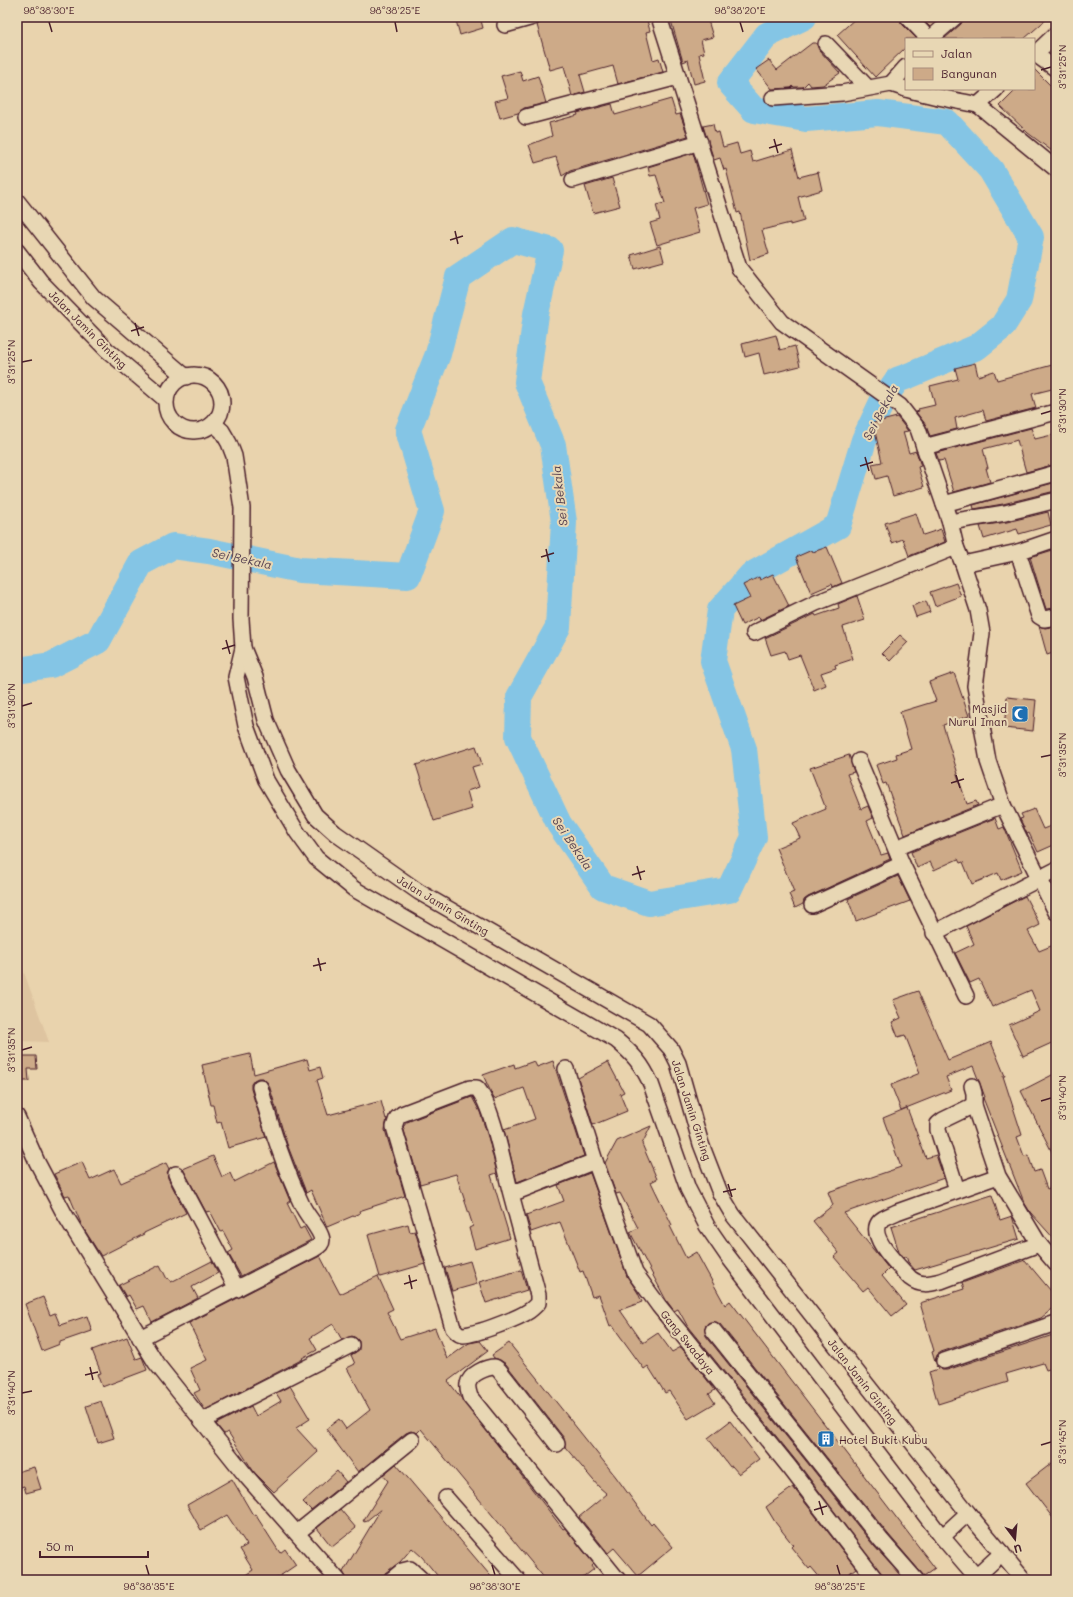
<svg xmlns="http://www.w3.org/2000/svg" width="1073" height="1597" viewBox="0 0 1073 1597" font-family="Mali,sans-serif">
<rect width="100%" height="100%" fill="#e9d3ad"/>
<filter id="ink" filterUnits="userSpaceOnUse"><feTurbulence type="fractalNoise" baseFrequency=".025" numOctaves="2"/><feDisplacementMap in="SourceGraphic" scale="8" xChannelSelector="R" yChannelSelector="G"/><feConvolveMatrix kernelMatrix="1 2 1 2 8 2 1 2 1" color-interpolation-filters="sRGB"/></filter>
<g filter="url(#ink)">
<path fill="#dec4a0" d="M 17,953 L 49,1042 L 17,1041 Z"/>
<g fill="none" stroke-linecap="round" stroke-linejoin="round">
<path stroke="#84c5e5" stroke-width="26" d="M 17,670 L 51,665 L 98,641 L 141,563 L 173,546 L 209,551 L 300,570 L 408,576 L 432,511 L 408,430 L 438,354 L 458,277 L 513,240 L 550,250 L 536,314 L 527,382 L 553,445 L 564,522 L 558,627 L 519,697 L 518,737 L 559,824 L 603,887 L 649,903 L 729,890 L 754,837 L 744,749 L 713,661 L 720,610 L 751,575 L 838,526 L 864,440 L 883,400 L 897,380 L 908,376 L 977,347 L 1002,327 L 1019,300 L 1031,237 L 991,170 L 947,122 L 878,113 L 806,119 L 754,110 L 730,83 L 767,35 L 804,17"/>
</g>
<g fill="#cdaa88" stroke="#4a1f2b">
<path d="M 455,17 L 480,17 L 483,28 L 460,35 Z"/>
<path d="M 542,17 L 646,17 L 650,31 L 646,32 L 653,60 L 659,58 L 663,72 L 618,84 L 613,66 L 580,75 L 585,92 L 572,96 L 564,66 L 550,70 L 537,25 L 540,23 Z"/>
<path d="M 670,17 L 707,17 L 713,37 L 701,40 L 704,53 L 699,54 L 705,81 L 694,84 L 688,60 L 683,62 Z"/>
<path d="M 857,17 L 899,17 L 901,23 L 917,39 L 906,39 L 906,47 L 875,77 L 837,35 Z"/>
<path d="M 920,17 L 941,17 L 930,27 Z"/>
<path d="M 964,17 L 1049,17 L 1024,39 L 944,39 L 961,24 Z"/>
<path d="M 812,43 L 816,43 L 819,50 L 840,73 L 823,85 L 811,86 L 808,82 L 803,87 L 794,87 L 793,86 L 791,88 L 772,89 L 756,69 L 769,60 L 777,70 Z"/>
<path d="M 1034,69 L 1056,91 L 1056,154 L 1028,133 L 1000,106 L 1017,89 L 1034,89 Z"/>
<path d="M 520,71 L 523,81 L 538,76 L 546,103 L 524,108 L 518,113 L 500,118 L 495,101 L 508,98 L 501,76 Z"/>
<path d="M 671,99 L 676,115 L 680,114 L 688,136 L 570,171 L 562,176 L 556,157 L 535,163 L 529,145 L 552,136 L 549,123 L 578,115 L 577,113 L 612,104 L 615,115 Z"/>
<path d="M 713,124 L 715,133 L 719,132 L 723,147 L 737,143 L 740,154 L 750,151 L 753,162 L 792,150 L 799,177 L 818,172 L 822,190 L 798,197 L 804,221 L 790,225 L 790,223 L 762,230 L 769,254 L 750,260 L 740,212 L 737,213 L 726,169 L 724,170 L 720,158 L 714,160 L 703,126 Z"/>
<path d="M 693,153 L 707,204 L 693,208 L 700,232 L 657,245 L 650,223 L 660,220 L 656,205 L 665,203 L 656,175 L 650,176 L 648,167 Z"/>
<path d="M 612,178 L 620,206 L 593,213 L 585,186 Z"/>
<path d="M 660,246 L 664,261 L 635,269 L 631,255 Z"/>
<path d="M 776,335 L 780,350 L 795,346 L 800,366 L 764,375 L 759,353 L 745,357 L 742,344 Z"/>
<path d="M 975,363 L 978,376 L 994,371 L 997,380 L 1056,364 L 1056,388 L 1032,394 L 1036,408 L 986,421 L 983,410 L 955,418 L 957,429 L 930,436 L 925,424 L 916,412 L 919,411 L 918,409 L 935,405 L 930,386 L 958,379 L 955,368 Z"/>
<path d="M 897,417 L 908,431 L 903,432 L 909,453 L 916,451 L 921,466 L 918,467 L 924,487 L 893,496 L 887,476 L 876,479 L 872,464 L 882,462 L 873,423 Z"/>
<path d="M 1031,428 L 1035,439 L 1056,434 L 1056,464 L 1026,472 L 1017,440 L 1014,441 L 983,449 L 988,468 L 986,468 L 990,482 L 954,492 L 944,460 L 939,461 L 936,453 Z"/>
<path d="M 1053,483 L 1055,492 L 1051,492 L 1003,504 L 974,509 L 973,505 Z"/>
<path d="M 1048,512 L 1051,525 L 1019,534 L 1017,529 L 984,539 L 980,526 L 1007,522 Z"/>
<path d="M 916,513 L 923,535 L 941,529 L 945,542 L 909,556 L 903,539 L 892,543 L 885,523 Z"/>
<path d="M 827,547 L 842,583 L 833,587 L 832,584 L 811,593 L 796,557 L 812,550 L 813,552 Z"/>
<path d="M 1056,549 L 1056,608 L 1046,609 L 1030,557 Z"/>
<path d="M 773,574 L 789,606 L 760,620 L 759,617 L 742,625 L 733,606 L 750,598 L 743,585 L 759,577 L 760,580 Z"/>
<path d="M 956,583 L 961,596 L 935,606 L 930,592 Z"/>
<path d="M 857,596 L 865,620 L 843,627 L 853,659 L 835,665 L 836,668 L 821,673 L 826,685 L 814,690 L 800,655 L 788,659 L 785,651 L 771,655 L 765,638 L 815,614 L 816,616 L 839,608 L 838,604 Z"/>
<path d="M 926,601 L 930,612 L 916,617 L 912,606 Z"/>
<path d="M 1039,626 L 1045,628 L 1056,626 L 1056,652 L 1047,655 Z"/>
<path d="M 900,635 L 908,642 L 890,661 L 882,653 Z"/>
<path d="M 954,673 L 969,716 L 943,725 L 958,774 L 957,774 L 967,804 L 976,801 L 978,805 L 905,835 L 886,783 L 883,784 L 876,765 L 897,758 L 896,754 L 911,749 L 900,712 L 936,701 L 929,682 Z"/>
<path d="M 1007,697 L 1036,700 L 1033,731 L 1004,728 Z"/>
<path d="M 476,746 L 482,764 L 472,767 L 479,787 L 467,791 L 472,809 L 434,821 L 416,765 Z"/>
<path d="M 849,755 L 854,772 L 847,774 L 861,809 L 868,806 L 873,818 L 867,821 L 881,855 L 888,853 L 890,859 L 808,897 L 804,900 L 803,904 L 795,908 L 789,894 L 794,892 L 776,848 L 800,838 L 793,823 L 826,809 L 810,768 Z"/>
<path d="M 1034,809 L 1043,829 L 1056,824 L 1056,844 L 1038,852 L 1029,833 L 1027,834 L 1020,819 L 1023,818 L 1021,814 Z"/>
<path d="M 995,818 L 999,829 L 1004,827 L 1022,871 L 1001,880 L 998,873 L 972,884 L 963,862 L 960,863 L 958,859 L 934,870 L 930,862 L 917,868 L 911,852 Z"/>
<path d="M 898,876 L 910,901 L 856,921 L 848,899 Z"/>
<path d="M 1025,896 L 1040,925 L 1028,931 L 1039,951 L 1056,944 L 1056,1041 L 1023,1056 L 1009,1025 L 1040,1011 L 1031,990 L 992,1007 L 979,979 L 970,983 L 955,953 L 974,944 L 966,926 Z"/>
<path d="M 918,991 L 948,1060 L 991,1042 L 1005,1076 L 1003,1076 L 1022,1135 L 1017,1137 L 1024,1156 L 1028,1155 L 1034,1172 L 1040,1170 L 1047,1189 L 1056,1185 L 1056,1241 L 1030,1212 L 1024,1202 L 983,1098 L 985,1097 L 973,1066 L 946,1077 L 951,1090 L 901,1110 L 891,1085 L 920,1073 L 905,1035 L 898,1037 L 892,1022 L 901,1018 L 893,1000 Z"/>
<path d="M 250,1054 L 254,1074 L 307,1059 L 310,1070 L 320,1067 L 323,1078 L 317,1080 L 328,1115 L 381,1101 L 386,1119 L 387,1118 L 385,1130 L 405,1196 L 359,1211 L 360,1213 L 327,1227 L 311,1190 L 306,1193 L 304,1187 L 287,1144 L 269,1085 L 263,1078 L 258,1078 L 254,1080 L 251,1084 L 251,1089 L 266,1137 L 228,1148 L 221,1122 L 217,1123 L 213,1105 L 211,1105 L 202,1065 Z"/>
<path d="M 17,1056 L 36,1056 L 37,1069 L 28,1069 L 29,1081 L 17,1081 Z"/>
<path d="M 534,1061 L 537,1067 L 553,1061 L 584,1156 L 517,1182 L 504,1130 L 535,1119 L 524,1088 L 494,1099 L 483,1075 L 514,1064 L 515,1068 Z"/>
<path d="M 608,1062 L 624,1092 L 620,1094 L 627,1111 L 593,1125 L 578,1078 Z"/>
<path d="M 1056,1073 L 1056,1160 L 1021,1091 Z"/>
<path d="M 472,1097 L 480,1112 L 489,1140 L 497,1173 L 491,1175 L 510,1238 L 475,1249 L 469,1228 L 473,1226 L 456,1174 L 420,1184 L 403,1127 L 407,1122 Z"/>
<path d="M 907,1108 L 926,1158 L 936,1155 L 944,1178 L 844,1213 L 889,1269 L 882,1276 L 906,1305 L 892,1316 L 868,1287 L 863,1291 L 834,1257 L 839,1253 L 813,1221 L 833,1205 L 828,1192 L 901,1167 L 883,1118 Z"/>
<path d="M 651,1126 L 642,1144 L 657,1179 L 651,1182 L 672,1225 L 670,1226 L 686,1258 L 696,1252 L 725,1305 L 730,1301 L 935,1568 L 924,1576 L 888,1534 L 720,1324 L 716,1322 L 708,1323 L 705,1327 L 706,1336 L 874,1546 L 903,1578 L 901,1580 L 886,1580 L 797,1462 L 688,1327 L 678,1309 L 674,1311 L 666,1300 L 630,1232 L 638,1228 L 620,1193 L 616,1194 L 605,1163 L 617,1141 Z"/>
<path d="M 213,1156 L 222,1177 L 230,1173 L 234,1182 L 274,1162 L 290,1201 L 287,1203 L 300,1229 L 304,1227 L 311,1240 L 241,1276 L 228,1253 L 233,1250 L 223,1231 L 221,1232 L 210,1211 L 206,1212 L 183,1169 Z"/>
<path d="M 82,1162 L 90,1180 L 114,1169 L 121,1183 L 166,1163 L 169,1169 L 167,1173 L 168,1178 L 186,1213 L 144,1233 L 144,1234 L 101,1256 L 82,1226 L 69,1195 L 65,1196 L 54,1174 Z"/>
<path d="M 590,1173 L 627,1276 L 638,1293 L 642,1302 L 620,1310 L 643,1343 L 658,1333 L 672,1352 L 681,1347 L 715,1390 L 709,1394 L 715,1403 L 688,1419 L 669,1391 L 665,1393 L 648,1366 L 644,1369 L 612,1325 L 610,1326 L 599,1295 L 592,1297 L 583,1271 L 580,1272 L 560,1222 L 531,1232 L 526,1215 L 564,1201 L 558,1185 Z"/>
<path d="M 992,1195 L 1000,1220 L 1012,1216 L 1019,1239 L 915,1270 L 908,1262 L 906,1256 L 903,1258 L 899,1252 L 891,1227 Z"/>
<path d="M 408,1224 L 410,1232 L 415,1231 L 425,1264 L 380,1277 L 368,1235 Z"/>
<path d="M 320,1256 L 340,1294 L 378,1276 L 393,1309 L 387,1312 L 400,1339 L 435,1328 L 447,1359 L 469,1343 L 480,1341 L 488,1351 L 448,1381 L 563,1529 L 565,1528 L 594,1564 L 592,1566 L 594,1569 L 580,1580 L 546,1580 L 421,1429 L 417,1433 L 411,1431 L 406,1433 L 358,1472 L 326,1429 L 339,1419 L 346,1429 L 370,1410 L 347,1368 L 355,1364 L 351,1355 L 359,1350 L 359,1341 L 356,1338 L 352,1336 L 342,1340 L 333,1324 L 310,1338 L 317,1350 L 302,1358 L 303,1359 L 205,1410 L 194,1393 L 200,1390 L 190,1368 L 207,1360 L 189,1323 Z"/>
<path d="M 1025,1260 L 1056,1297 L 1056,1306 L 1041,1318 L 941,1352 L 937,1355 L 935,1362 L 932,1352 L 934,1351 L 920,1303 L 964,1289 L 962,1283 Z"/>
<path d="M 212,1261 L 218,1273 L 192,1287 L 198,1298 L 152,1322 L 144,1306 L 137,1309 L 129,1295 L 126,1297 L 119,1285 L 160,1265 L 167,1279 L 168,1278 L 171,1282 Z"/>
<path d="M 470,1261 L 477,1284 L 452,1291 L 445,1268 Z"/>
<path d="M 521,1270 L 527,1290 L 486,1303 L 479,1282 Z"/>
<path d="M 43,1297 L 50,1315 L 55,1313 L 60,1325 L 87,1316 L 92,1331 L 60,1342 L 60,1344 L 42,1351 L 25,1304 Z"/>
<path d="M 1056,1334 L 1056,1367 L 1046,1370 L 1043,1363 L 1006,1374 L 1008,1382 L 938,1404 L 929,1372 L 938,1369 L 936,1366 L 942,1370 L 947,1370 Z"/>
<path d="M 127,1337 L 136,1359 L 142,1357 L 147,1370 L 102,1387 L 97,1374 L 101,1373 L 92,1350 Z"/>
<path d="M 509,1343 L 616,1477 L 651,1525 L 653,1523 L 673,1547 L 638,1576 L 614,1548 L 608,1553 L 579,1517 L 607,1494 L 599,1487 L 565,1447 L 564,1438 L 506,1364 L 500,1360 L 494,1358 L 492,1355 Z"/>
<path d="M 290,1386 L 310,1419 L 296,1428 L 318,1452 L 274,1492 L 254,1472 L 228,1432 L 224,1434 L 216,1424 L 251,1406 L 256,1416 L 281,1401 L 276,1393 Z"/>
<path d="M 101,1401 L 114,1438 L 98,1443 L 86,1406 Z"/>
<path d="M 730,1421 L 759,1459 L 739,1474 L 732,1466 L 730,1467 L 708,1438 Z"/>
<path d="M 1056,1460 L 1056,1522 L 1026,1483 Z"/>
<path d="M 396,1464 L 494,1580 L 441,1580 L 422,1557 L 412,1548 L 400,1562 L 385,1573 L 382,1580 L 349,1580 L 347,1579 L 343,1572 L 381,1509 L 365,1522 L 363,1521 L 388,1481 L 383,1475 Z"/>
<path d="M 34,1467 L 41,1489 L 26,1493 L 24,1486 L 17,1488 L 17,1472 Z"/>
<path d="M 337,1471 L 346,1482 L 311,1510 L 303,1502 Z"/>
<path d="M 232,1479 L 253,1515 L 255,1514 L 280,1553 L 285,1549 L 296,1565 L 274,1580 L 238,1580 L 253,1570 L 240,1549 L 247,1545 L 227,1515 L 201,1530 L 187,1505 Z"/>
<path d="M 793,1487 L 856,1568 L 841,1580 L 822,1580 L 811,1567 L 809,1569 L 791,1547 L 793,1545 L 775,1522 L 766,1507 Z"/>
<path d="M 340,1509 L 356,1528 L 332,1547 L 317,1528 Z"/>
</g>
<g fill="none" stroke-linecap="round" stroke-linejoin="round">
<g stroke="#4a1f2b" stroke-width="18">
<g id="minor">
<path d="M 659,17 L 739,268 L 782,322 L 900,406 L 918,429 L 950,522 L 956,547 L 963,564 L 978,610 L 982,633 L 975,686 L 988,761 L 1003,805 L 1056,912"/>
<path d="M 908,17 L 929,39"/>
<path d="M 505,25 L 533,17"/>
<path d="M 930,39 L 955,17"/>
<path d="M 826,44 L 867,87"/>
<path d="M 1035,54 L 1056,69"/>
<path d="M 1034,55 L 1056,34"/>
<path d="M 891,84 L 906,67"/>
<path d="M 906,89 C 930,96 954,100 978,105 L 996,89"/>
<path d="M 773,98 L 842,93 L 891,84 L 906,89"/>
<path d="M 978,105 L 1056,169"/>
<path d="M 526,117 L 678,77"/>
<path d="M 573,180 L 700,142"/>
<path d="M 17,201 L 94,298 L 186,377"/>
<path d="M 17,251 L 41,282 L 107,350 L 166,400"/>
<circle cx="194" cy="403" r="28"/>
<path d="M 214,424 L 222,431 L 229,443 L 234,456 L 242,508 L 241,619 L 243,648 L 236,677 L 246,726 L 266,780 L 297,832 L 316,858 L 354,889 L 616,1040 C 633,1054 642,1064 651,1084 L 688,1189 L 707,1226 L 727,1255 L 942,1537 L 979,1580"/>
<path d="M 924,447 L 1056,412"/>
<path d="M 944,504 L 1056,473"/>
<path d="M 950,522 L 1005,513 L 1053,501"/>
<path d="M 1018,552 L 1039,616 L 1044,619 L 1056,617"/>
<path d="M 963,564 L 1018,552 L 1056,539"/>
<path d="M 754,633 L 816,603 L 956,547"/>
<path d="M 243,648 L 255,677 L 266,720 L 288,770 L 315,815 L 335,833 L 419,892 L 649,1024 L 671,1049 L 678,1063 L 701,1144 L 720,1193 L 733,1215 L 968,1513 L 1024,1580"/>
<path d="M 859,761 L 902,864 L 966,996"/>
<path d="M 896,848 L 1003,805"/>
<path d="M 812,905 L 902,864"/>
<path d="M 934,933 L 1056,870"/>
<path d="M 566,1069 L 595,1161 L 635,1273 L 659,1306 L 790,1468 L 876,1580"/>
<path d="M 972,1086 L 974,1093 L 974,1105"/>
<path d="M 17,1117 L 37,1162 L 65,1215 L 156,1363 L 247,1477 L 338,1580"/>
<path d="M 176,1174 L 237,1289"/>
<path d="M 957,1190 L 938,1130 L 938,1124 L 943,1120 L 974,1105 L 998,1176 L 1039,1244 L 941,1281 C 929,1284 920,1286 910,1278 C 900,1267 866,1236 880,1221 C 884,1217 891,1215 897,1212 L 998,1176"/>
<path d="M 511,1194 C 504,1168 493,1106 477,1088 L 470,1088 L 402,1114 L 397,1118 L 394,1127 L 453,1328 C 456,1331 458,1335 463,1335 C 477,1334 517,1319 529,1311 C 532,1309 535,1306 538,1303 L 538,1295 L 511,1194 L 595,1161"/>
<path d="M 1039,1244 L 1056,1264"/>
<path d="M 713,1330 L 881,1540 L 916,1580"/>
<path d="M 140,1338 L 314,1249 C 318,1247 322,1244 322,1240 C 321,1230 306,1215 302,1205 C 284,1167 271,1127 260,1087"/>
<path d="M 944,1361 L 1056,1323"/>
<path d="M 202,1421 L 351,1345"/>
<path d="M 557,1444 L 499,1370 L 495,1367 C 486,1367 470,1374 468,1384 C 467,1388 469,1393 470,1397 L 618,1580"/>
<path d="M 446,1498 L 518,1580"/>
<path d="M 297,1533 L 412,1440"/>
<path d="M 942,1537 L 968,1513"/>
<path d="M 976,1577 L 1002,1553"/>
<path d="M 391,1580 L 402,1571 L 410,1569 L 422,1580"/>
</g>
</g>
<use href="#minor" stroke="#e8d7b4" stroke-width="15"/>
</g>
</g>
<path fill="none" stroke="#4a1f2b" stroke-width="1.5" d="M 49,22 L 52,32M 395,22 L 397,32M 740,22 L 743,32M 1041,70 L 1051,67M 774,139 L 778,153M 769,148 L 782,144M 455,231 L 458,244M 450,240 L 463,236M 135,323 L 139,336M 131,331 L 144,327M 22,362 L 32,360M 1041,414 L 1051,411M 865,457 L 869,471M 860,466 L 873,462M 546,549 L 549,562M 541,557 L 554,553M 226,640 L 230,654M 222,649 L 235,645M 22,706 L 32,703M 1041,757 L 1051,755M 956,775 L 960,788M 951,783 L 964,779M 637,866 L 641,880M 632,875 L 645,871M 318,958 L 321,971M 313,966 L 326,963M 22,1050 L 32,1047M 1041,1101 L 1051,1098M 728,1184 L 732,1197M 723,1192 L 736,1189M 409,1275 L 412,1289M 404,1284 L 417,1280M 90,1367 L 93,1380M 85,1375 L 98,1372M 22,1393 L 32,1391M 1041,1445 L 1051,1442M 819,1501 L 823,1515M 814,1510 L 827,1506M 146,1565 L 149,1575M 492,1565 L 495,1575M 837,1565 L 840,1575"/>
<defs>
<g id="mosque-square" transform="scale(0.9)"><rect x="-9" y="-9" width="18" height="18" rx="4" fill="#1f6fb2" stroke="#e8d7b4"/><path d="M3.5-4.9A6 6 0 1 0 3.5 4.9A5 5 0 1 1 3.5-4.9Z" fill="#fff"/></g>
<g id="building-square" transform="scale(0.9)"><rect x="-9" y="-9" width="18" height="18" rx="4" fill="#1f6fb2" stroke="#e8d7b4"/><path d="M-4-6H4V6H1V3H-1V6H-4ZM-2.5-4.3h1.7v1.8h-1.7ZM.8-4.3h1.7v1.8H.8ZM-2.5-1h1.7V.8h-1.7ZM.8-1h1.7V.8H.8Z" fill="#fff"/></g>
</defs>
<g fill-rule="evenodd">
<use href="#mosque-square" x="1020" y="714"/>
<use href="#building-square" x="826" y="1439"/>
</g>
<g text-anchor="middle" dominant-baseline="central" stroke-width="4" stroke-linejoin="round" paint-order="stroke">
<g font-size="11" fill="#4a1f2b" stroke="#e8d7b4">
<text transform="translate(88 329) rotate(45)">Jalan Jamin Ginting</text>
<text transform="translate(443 905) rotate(31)">Jalan Jamin Ginting</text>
<text transform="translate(692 1110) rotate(72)">Jalan Jamin Ginting</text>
<text transform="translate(688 1342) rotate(51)">Gang Swadaya</text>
<text transform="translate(863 1381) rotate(52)">Jalan Jamin Ginting</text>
</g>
<g font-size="11" fill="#4a1f2b" stroke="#e8d7b4" text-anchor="end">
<text x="1007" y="708">Masjid<tspan x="1007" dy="13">Nurul Iman</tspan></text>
<text x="839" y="1439" text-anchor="start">Hotel Bukit Kubu</text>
</g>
<g font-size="12" font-style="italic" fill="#564050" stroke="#e8d7b4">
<text transform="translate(880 412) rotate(-62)">Sei Bekala</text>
<text transform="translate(559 496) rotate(-97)">Sei Bekala</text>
<text transform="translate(242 558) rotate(12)">Sei Bekala</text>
<text transform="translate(573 843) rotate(56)">Sei Bekala</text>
</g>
</g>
<rect width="1073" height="1597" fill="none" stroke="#e8d7b4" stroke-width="44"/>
<rect x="905" y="38" width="130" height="52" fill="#e8d7b4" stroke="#a98d7d"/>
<rect x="913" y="51" width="20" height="6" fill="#e8d7b4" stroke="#a98d7d"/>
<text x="941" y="58" font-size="12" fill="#4a1f2b">Jalan</text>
<rect x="913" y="68" width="20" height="12" fill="#cdaa88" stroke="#a98d7d"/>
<text x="941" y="78" font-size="12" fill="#4a1f2b">Bangunan</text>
<g transform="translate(1015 1539) rotate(164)" stroke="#e8d7b4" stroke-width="3" paint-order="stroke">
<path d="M0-3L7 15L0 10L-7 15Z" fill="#4a1f2b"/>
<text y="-6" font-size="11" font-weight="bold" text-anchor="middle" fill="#4a1f2b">U</text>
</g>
<path d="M40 1551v6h108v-6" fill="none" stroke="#4a1f2b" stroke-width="2"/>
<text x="46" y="1551" font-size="12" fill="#4a1f2b" stroke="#e8d7b4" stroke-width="3" paint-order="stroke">50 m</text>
<rect x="22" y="22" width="1029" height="1553" fill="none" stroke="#4a1f2b" stroke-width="1.5"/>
<g font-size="10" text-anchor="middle" fill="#4a1f2b">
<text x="49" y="14">98°38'30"E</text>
<text x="395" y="14">98°38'25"E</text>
<text x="740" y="14">98°38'20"E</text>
<text transform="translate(1062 67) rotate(-90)" y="4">3°31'25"N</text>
<text transform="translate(11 362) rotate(-90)" y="4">3°31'25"N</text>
<text transform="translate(1062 411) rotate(-90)" y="4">3°31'30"N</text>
<text transform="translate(11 706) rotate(-90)" y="4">3°31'30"N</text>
<text transform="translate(1062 755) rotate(-90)" y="4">3°31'35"N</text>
<text transform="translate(11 1050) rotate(-90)" y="4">3°31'35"N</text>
<text transform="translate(1062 1098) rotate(-90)" y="4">3°31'40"N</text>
<text transform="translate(11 1393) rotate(-90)" y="4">3°31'40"N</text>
<text transform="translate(1062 1442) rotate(-90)" y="4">3°31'45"N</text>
<text x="149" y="1590">98°38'35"E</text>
<text x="495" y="1590">98°38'30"E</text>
<text x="840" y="1590">98°38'25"E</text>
</g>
</svg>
